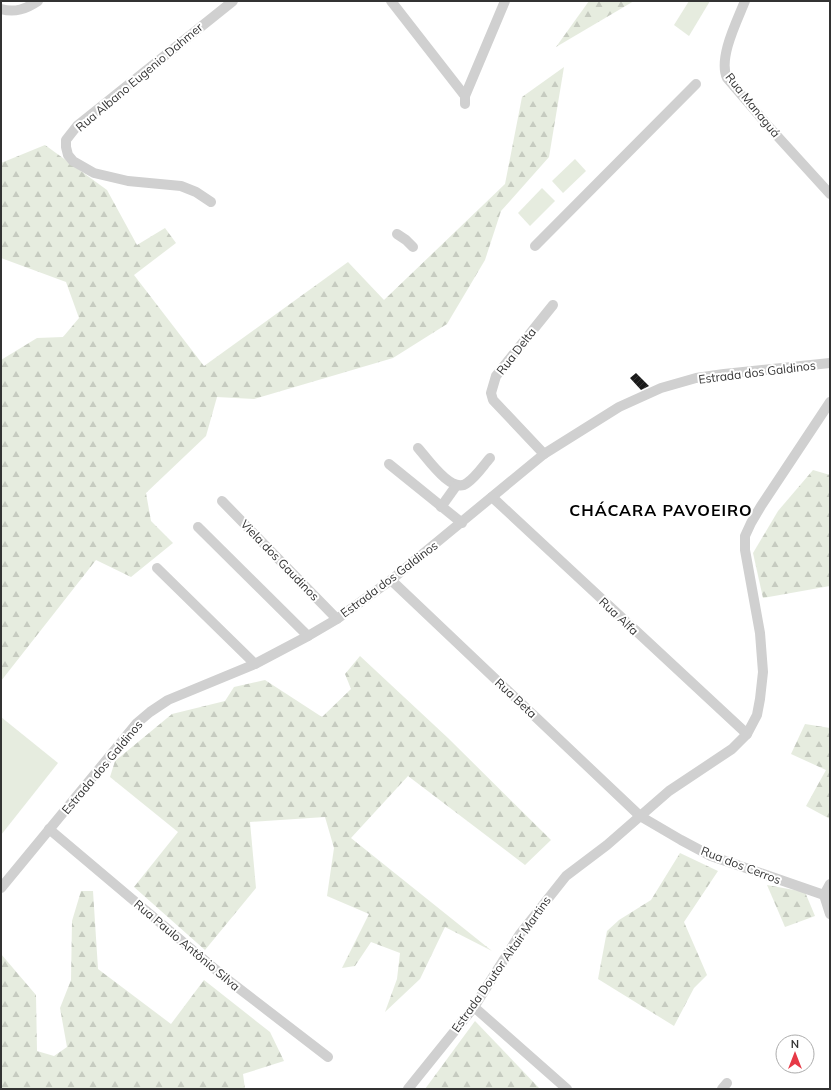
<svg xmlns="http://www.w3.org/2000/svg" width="831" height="1090" viewBox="0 0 831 1090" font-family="Mulish,sans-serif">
<defs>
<pattern id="forest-firs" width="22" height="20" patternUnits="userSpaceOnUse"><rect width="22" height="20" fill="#e6ecdf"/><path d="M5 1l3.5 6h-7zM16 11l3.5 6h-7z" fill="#c6cbc0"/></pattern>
<pattern id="building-hatch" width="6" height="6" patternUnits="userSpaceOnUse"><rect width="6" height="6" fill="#1a1a1a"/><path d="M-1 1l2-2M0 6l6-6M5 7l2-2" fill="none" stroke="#333"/></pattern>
</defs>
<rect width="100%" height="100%" fill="#fff"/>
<g fill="url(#forest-firs)">
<path d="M 589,1 L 634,1 L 556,47 Z"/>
<path d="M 564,67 L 549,157 L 501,211 L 485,260 L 447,324 L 393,358 L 254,399 L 217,397 L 206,436 L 146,493 L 151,521 L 173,543 L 131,577 L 96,560 L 1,681 L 1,360 L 37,338 L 63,337 L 79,318 L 66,282 L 1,258 L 1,163 L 45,145 L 107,190 L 137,245 L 165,228 L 176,243 L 134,275 L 204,366 L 348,262 L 384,300 L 505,184 L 522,97 Z"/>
<path d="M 813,470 L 830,475 L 830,586 L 763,598 L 753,553 L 778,511 Z"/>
<path d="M 360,656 L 448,738 L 551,840 L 525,865 L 408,776 L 351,838 L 492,951 L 445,927 L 420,979 L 385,1012 L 397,979 L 400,953 L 371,942 L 355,966 L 342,968 L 369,914 L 327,896 L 334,848 L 325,817 L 250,822 L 256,888 L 205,950 L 134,887 L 178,832 L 110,777 L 115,761 L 172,714 L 225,701 L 234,687 L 265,680 L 322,717 L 351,689 L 345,674 Z"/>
<path d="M 805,724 L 830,728 L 830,819 L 806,806 L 826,770 L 791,754 Z"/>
<path d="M 680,853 L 718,871 L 684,922 L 707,975 L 694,988 L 674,1026 L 598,979 L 607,931 L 619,920 L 651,900 Z"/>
<path d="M 767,885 L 805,892 L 815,916 L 785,927 Z"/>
<path d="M 81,891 L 93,891 L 98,969 L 171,1024 L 204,980 L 270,1032 L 284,1061 L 243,1074 L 245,1089 L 1,1089 L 1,954 L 36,995 L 37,1051 L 54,1056 L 67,1047 L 60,1008 L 71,980 L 72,921 Z"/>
<path d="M 475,1021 L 540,1089 L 425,1089 Z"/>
</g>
<g fill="#e6ecdf">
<path d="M 689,1 L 710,1 L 689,36 L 674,25 Z"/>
<path d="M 575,159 L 586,171 L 563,193 L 552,181 Z"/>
<path d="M 542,188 L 555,201 L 530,226 L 518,213 Z"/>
<path d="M 1,717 L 58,763 L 1,835 Z"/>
</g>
<path fill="url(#building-hatch)" d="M 636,373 L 649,386 L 641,390 L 630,378 Z"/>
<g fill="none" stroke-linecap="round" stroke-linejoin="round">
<g stroke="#d0d0d0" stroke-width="10">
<path d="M 391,1 L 465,96 L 465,104"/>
<path d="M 745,1 C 737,21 718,58 727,78 L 769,127 L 830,194"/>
<path d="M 1,9 C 15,13 26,9 38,1"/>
<path d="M 465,96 L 505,1"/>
<path d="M 211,202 L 196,192 L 181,186 L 128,181 L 94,173 L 73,161 L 68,155 L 66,147 L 66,140 L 77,126 L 233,1"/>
<path d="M 397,234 L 406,240 L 413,247"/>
<path d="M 535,246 L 696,84"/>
<path d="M 418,448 C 427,458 452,495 467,483 C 476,477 483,466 490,458"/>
<path d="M 544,454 L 493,400 L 491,393 L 496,376 L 553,305"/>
<path d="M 389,464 L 462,523"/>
<path d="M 492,497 L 747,734"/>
<path d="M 222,501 L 337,619"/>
<path d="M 441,507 L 456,486"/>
<path d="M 198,527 L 308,636"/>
<path d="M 157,568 L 255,664"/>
<path d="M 391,580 L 640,816 L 681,840 L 711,856 L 824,895"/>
<path d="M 49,829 L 228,980 L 328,1057"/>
<path d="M 1,888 L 137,723 L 150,712 L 168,700 L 255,664 L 308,636 L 337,619 L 391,580 L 544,454 L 619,407 L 661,388 L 696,378 L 724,374 L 830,363"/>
<path d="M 824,895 L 830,914"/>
<path d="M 824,895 L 830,884"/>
<path d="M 474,1007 L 567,1089"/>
<path d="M 408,1089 L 474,1007 L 520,934 L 566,876 L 607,845 L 669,791 L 732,749 L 747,734 L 757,715 L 760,699 L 763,672 L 760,633 L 745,550 L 745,536 L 751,523 L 761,506 L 830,402"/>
<path d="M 722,1089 L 727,1083"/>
</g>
</g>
<g text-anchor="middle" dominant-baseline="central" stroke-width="4" stroke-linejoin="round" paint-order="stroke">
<g font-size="12" fill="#333" stroke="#fff">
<text transform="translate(139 77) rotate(-40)">Rua Albano Eugenio Dahmer</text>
<text transform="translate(753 105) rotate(51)">Rua Managuá</text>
<text transform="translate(516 351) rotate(-52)">Rua Delta</text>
<text transform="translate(757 372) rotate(-7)">Estrada dos Galdinos</text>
<text transform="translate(280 560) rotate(46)">Viela dos Gaudinos</text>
<text transform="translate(389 579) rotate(-37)">Estrada dos Galdinos</text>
<text transform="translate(619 616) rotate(43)">Rua Alfa</text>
<text transform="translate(516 698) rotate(43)">Rua Beta</text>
<text transform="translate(102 767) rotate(-50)">Estrada dos Galdinos</text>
<text transform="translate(741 865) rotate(21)">Rua dos Cerros</text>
<text transform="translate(187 945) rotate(40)">Rua Paulo Antônio Silva</text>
<text transform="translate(501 964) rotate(-55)">Estrada Doutor Altair Martins</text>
</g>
<g font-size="16" font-weight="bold" letter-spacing="1" fill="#000" stroke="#fff">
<text x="661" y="510">CHÁCARA PAVOEIRO</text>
</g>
</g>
<rect width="831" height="1090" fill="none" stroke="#333333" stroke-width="4"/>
<g transform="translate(795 1054)"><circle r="19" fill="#ffffff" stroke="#adadad"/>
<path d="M0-3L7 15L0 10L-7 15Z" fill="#e63946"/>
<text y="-6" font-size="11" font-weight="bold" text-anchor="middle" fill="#333333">N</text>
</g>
</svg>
